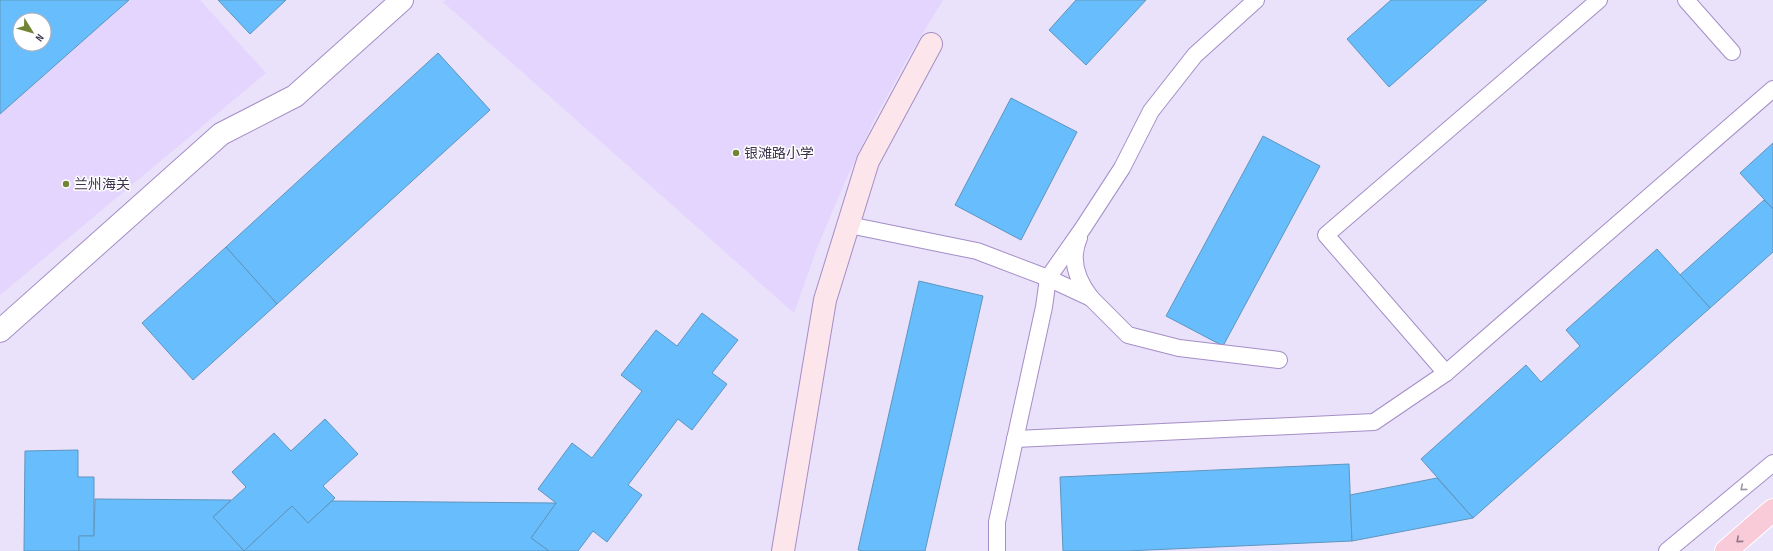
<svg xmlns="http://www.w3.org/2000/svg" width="1773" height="551" viewBox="0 0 1773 551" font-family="'Sofia Sans Condensed','Noto Sans SC',sans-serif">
<rect width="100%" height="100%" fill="#eae1fa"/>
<g fill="#e4d5fe" fill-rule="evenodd">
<path d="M 0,0 L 200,0 L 266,73 L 0,295 ZM 20,20 L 44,20 L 44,44 L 20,44 Z"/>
<path d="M 446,0 L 943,0 L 906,61 L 873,122 L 844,184 L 817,248 L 794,313 L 443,2 Z"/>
</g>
<g fill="#68befc" stroke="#5e95be" fill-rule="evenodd">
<path d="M 0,0 L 129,0 L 0,114 ZM 20,20 L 44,20 L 44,44 L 20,44 Z"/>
<path d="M 218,0 L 286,0 L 250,34 Z"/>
<path d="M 1076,0 L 1146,0 L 1086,65 L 1049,30 Z"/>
<path d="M 1391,0 L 1487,0 L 1389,87 L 1347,39 Z"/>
<path d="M 438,53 L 490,110 L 277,304 L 226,247 Z"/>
<path d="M 1011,98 L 1077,132 L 1021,240 L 955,205 Z"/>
<path d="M 1263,136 L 1320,166 L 1223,346 L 1166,316 Z"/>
<path d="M 1773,143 L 1773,209 L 1740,173 Z"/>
<path d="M 1764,200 L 1773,209 L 1773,252 L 1710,308 L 1680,275 Z"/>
<path d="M 226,247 L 277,304 L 193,380 L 142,323 Z"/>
<path d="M 1657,249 L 1710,308 L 1473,518 L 1421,459 L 1526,365 L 1541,382 L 1580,346 L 1566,330 Z"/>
<path d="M 919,281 L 983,296 L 925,551 L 863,551 L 858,550 Z"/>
<path d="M 702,313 L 738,340 L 712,373 L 727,384 L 692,430 L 678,419 L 628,485 L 642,495 L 607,542 L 593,531 L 578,551 L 549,551 L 531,538 L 556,503 L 538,489 L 572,443 L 592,458 L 642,391 L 621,375 L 656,330 L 677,346 Z"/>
<path d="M 325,419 L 358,454 L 323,486 L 335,498 L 308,523 L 292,506 L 244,551 L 213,517 L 246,487 L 232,472 L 274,433 L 291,451 Z"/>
<path d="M 78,450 L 78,477 L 94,477 L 94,536 L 79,536 L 79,551 L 24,551 L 25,451 Z"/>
<path d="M 1349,464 L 1352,541 L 1126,551 L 1063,551 L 1060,477 Z"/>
<path d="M 1437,478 L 1473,518 L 1352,541 L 1350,495 Z"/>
<path d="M 95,499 L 231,500 L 213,517 L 244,551 L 292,506 L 308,523 L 332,501 L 556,503 L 531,538 L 549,551 L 79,551 L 79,536 L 94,536 Z"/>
</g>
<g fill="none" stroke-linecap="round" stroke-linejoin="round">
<g stroke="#a48ec7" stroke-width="18">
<g id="lane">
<path d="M 1686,0 L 1732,52"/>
<path d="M 849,225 L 977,251 L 1048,278 L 1091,298 L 1128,335 L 1179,348 L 1279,360"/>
<path d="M 1079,238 C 1069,260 1077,280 1091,298"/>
<path d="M 1446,373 L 1326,235 L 1599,0"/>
<path d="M 1015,439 L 1374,422 L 1446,373 L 1773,89"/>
<path d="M 997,551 L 997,522 L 1044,307 L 1048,278 L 1083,228 L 1122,168 L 1151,111 L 1195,55 L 1256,0"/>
<path d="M 1667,551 L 1773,463"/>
</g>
</g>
<g stroke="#a48ec7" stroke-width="24">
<path id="street" d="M 0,331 L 221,134 L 295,96 L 402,0"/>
</g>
<g stroke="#a48ec7" stroke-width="24">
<path id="secondary" d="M 783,551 L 825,300 L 868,161 L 931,44"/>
</g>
<g stroke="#fff" stroke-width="24">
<path id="primary" d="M 1726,551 L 1773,510"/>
</g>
<use href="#lane" stroke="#fff" stroke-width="16"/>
<use href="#street" stroke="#fff" stroke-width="22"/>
<use href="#secondary" stroke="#fce5eb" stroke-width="22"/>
<use href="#primary" stroke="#f9cad7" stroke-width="22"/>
</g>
<defs><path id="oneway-chevron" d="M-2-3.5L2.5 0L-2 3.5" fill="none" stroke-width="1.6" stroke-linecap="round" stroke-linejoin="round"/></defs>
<use stroke="#9e99a5" href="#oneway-chevron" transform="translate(1743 488) rotate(140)"/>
<use stroke="#91778a" href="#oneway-chevron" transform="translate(1739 540) rotate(139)"/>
<g fill="#718536" stroke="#fff" stroke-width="1.5">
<circle cx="736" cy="153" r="4"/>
<circle cx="66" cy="184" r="4"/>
</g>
<g text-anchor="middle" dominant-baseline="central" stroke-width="3" stroke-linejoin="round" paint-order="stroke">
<g font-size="14" fill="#3c334b" stroke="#fff" text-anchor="start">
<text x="744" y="153">银滩路小学</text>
<text x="74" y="184">兰州海关</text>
</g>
</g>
<g transform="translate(32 32) rotate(127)"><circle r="19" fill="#ffffff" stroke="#b1adb7"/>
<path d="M0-3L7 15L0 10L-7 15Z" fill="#718536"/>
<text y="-6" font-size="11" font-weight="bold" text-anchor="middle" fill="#3c334b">N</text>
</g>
</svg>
